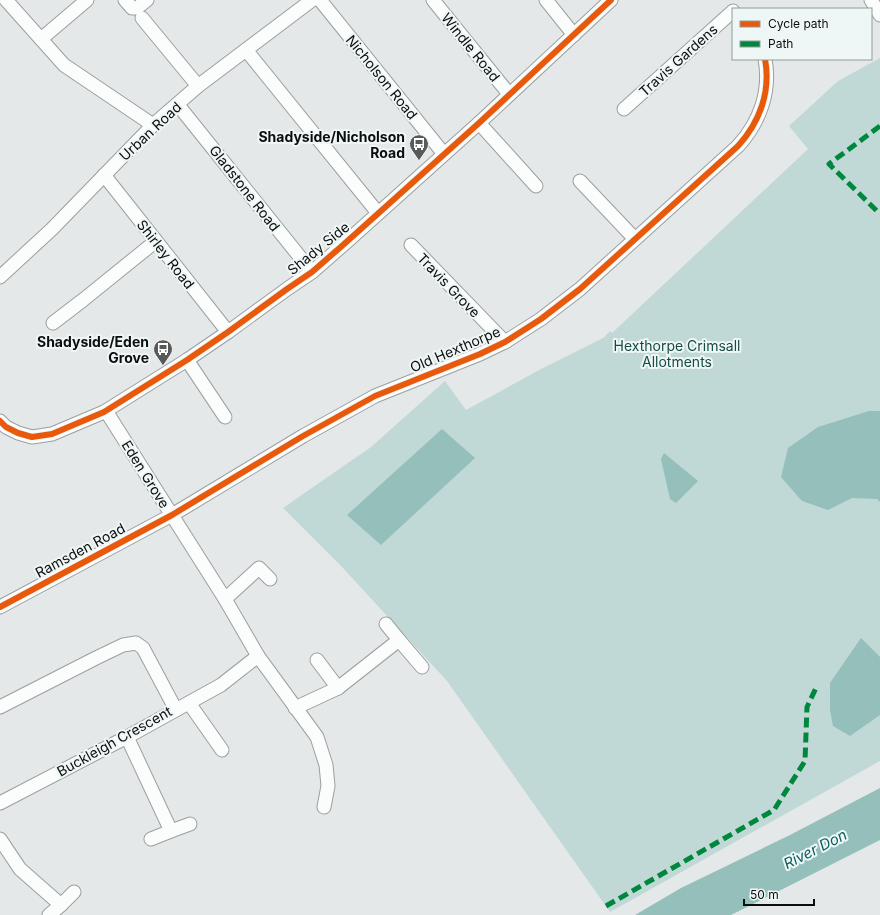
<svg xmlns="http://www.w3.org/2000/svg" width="880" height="915" viewBox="0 0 880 915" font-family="Inter,sans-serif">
<rect width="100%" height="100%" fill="#e4e8e8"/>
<path fill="#c0d9d6" d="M 880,58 L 880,761 L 610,912 L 447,681 L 342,567 L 283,508 L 371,447 L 445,381 L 466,410 L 541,369 L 603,338 L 610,331 L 612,333 L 808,149 L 789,126 L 838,81 Z"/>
<g fill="#94bfba">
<path d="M 869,411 L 880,411 L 880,502 L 877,499 L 852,498 L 828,510 L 802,501 L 781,477 L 788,448 L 818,427 Z"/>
<path d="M 442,429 L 475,458 L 381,545 L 347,515 Z"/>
<path d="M 664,453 L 698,481 L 676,503 L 670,499 L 661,459 Z"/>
<path d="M 861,638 L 880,657 L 880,715 L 850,736 L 833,726 L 830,710 L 830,683 Z"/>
<path d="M 880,788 L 880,840 L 731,915 L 635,915 L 681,888 L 790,835 Z"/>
</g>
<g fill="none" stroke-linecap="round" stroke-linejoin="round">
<g stroke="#9c9f9f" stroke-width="15">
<g id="minor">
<path d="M 6,0 L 64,65 L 153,125"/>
<path d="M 125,0 L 132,8 L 137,8 L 147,0"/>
<path d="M 320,0 L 444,154"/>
<path d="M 433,0 L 509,94"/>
<path d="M 546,0 L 574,35"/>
<path d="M 871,0 L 880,15"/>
<path d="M 142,18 L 198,86"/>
<path d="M 41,39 L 87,0"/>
<path d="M 246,50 L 378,213"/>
<path d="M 178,105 L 312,272"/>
<path d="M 624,109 L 733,11"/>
<path d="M 479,123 L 536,186"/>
<path d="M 104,175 L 228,332"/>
<path d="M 580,181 L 635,239"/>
<path d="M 411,245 L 505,342"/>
<path d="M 0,277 L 52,229 L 153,125 L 198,86 L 312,0"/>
<path d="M 53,323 L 83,300 L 156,241"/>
<path d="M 187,360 L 225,417"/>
<path d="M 106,411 L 225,599 L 258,656 L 317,737 L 326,765 L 328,786 L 324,807"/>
<path d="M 0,421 L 6,427 L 18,433 L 32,437 L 52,434 L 104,412 L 187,360 L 228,332 L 287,289 L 312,272 L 343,245 L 479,123 L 611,0"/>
<path d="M 225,599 L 259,568 L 270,579"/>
<path d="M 0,607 L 172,515 L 303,436 L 375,396 L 480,354 L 505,342 L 541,319 L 580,289 L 738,146 C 760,122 771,91 765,59"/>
<path d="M 386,624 L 399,640"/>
<path d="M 317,660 L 338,688"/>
<path d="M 189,703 L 222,750"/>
<path d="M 0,707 L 96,658 L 123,645 L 136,643 L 143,648 L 176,710"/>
<path d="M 295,708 L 338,688 L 399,640 L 422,667"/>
<path d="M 127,737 L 171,831 L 151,839"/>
<path d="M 0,803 L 127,737 L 221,685 L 258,656"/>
<path d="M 171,831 L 190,824"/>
<path d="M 0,839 L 20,869 L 61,905 L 49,915"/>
<path d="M 61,905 L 74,892"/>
</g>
</g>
<use href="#minor" stroke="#fbfcfc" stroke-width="13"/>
<g stroke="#00873e" stroke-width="5" stroke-dasharray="10 5" stroke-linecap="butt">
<path d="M 880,126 L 829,164 L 880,214"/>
<path d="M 606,906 L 774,810 L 805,761 L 807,707 L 816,688"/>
</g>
<g stroke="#eff7f6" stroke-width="8">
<g id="cycleway">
<path d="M 0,421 L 6,427 L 18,433 L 32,437 L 52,434 L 104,412 L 187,360 L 228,332 L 287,289 L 312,272 L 343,245 L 479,123 L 611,0"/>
<path d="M 0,607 L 172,515 L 303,436 L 375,396 L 480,354 L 505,342 L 541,319 L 580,289 L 738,146 C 760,122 771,91 765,59"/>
</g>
</g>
<use href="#cycleway" stroke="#e8590c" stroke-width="6"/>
</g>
<defs>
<g id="bus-pin" transform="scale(1)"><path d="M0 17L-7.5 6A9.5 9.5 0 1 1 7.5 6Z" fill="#585a5a" stroke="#eff7f6"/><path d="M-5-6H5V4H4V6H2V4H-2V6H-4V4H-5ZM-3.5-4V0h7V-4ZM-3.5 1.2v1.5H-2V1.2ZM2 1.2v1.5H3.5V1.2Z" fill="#fff"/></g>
</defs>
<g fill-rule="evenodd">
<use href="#bus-pin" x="419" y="144"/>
<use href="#bus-pin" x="163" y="349"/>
</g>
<g text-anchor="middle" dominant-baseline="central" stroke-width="4" stroke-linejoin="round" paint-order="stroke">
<g font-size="14" fill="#0c0e0e" stroke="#eff7f6">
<text transform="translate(471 47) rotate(51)">Windle Road</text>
<text transform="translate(678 60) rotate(-42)">Travis Gardens</text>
<text transform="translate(382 77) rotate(51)">Nicholson Road</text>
<text transform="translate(150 131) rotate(-43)">Urban Road</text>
<text transform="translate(245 188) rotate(52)">Gladstone Road</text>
<text transform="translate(318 248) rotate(-39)">Shady Side</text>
<text transform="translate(166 254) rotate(52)">Shirley Road</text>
<text transform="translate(449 285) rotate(46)">Travis Grove</text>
<text transform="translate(455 349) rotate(-23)">Old Hexthorpe</text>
<text transform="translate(146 474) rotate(58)">Eden Grove</text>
<text transform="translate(80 550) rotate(-28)">Ramsden Road</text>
<text transform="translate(114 741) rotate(-29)">Buckleigh Crescent</text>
</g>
<g font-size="14" font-weight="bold" fill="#0c0e0e" stroke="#eff7f6" text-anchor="end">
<text x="405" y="136">Shadyside/Nicholson<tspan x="405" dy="16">Road</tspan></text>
<text x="149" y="341">Shadyside/Eden<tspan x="149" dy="16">Grove</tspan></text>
</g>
<g font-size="14" fill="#154b46" stroke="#eff7f6">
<text x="677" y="345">Hexthorpe Crimsall<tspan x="677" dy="16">Allotments</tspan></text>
</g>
<g font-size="15" font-style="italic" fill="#075f59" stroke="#eff7f6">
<text transform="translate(815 849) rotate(-27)">River Don</text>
</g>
</g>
<rect x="732" y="8" width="140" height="52" fill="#eff7f6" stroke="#949a99"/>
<rect x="740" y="21" width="20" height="6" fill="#e8590c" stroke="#949a99"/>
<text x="768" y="28" font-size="12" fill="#0c0e0e">Cycle path</text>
<rect x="740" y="41" width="20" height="6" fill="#00873e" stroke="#949a99"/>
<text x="768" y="48" font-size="12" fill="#0c0e0e">Path</text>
<path d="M744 899v6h70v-6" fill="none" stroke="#0c0e0e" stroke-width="2"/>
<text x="750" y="899" font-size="12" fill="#0c0e0e" stroke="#eff7f6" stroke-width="3" paint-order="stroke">50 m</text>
</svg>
